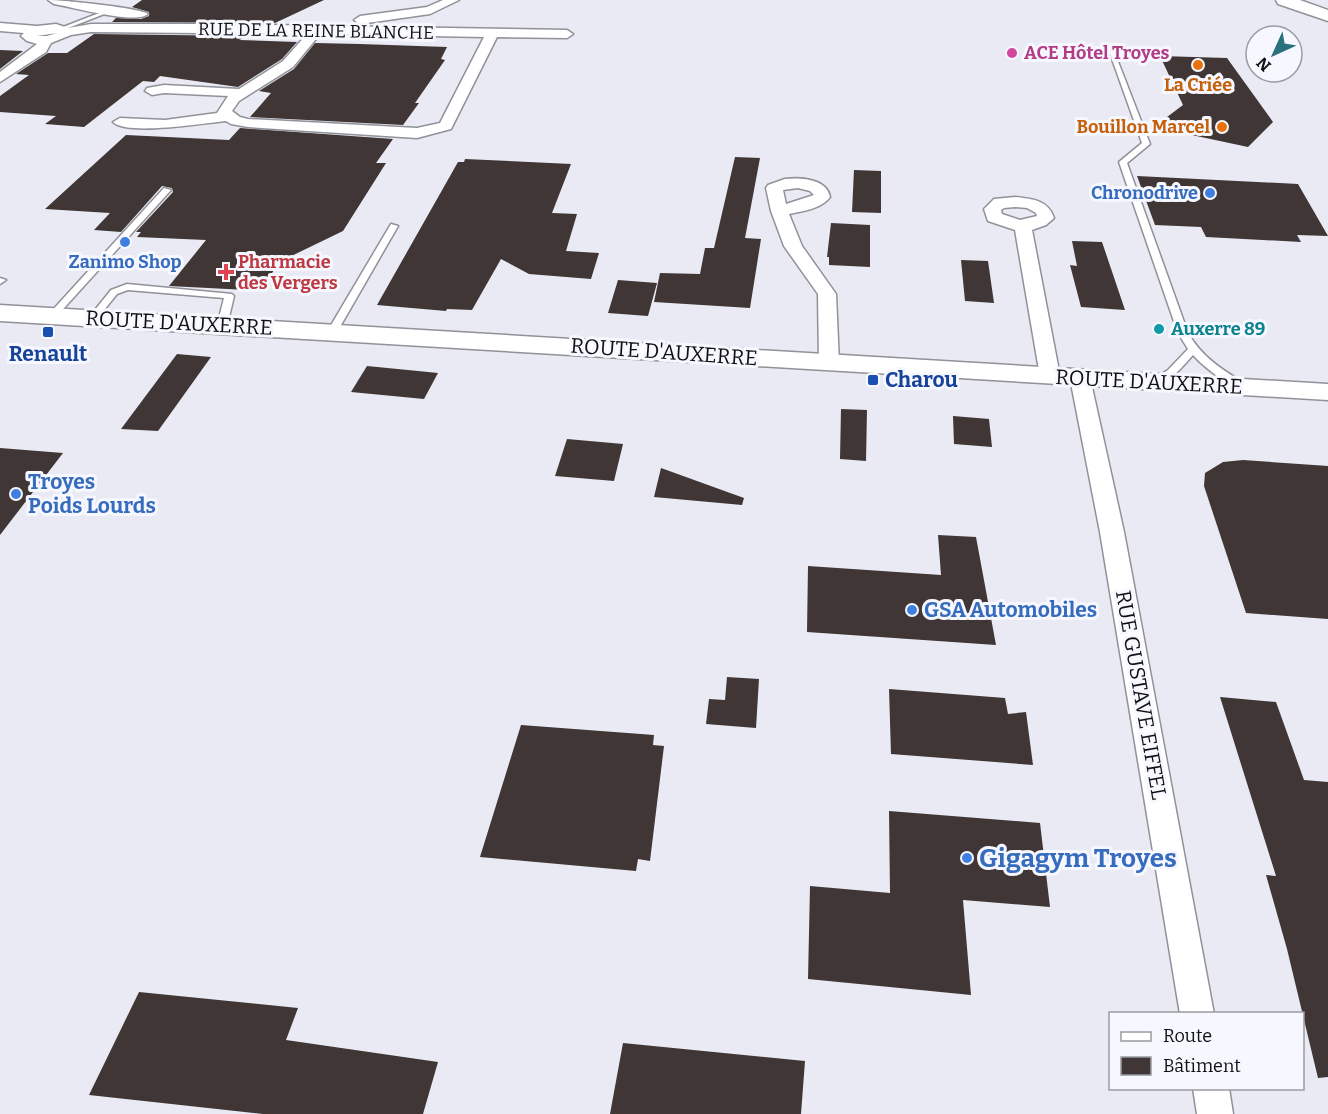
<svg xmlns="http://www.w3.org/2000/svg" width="1328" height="1114" viewBox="0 0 1328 1114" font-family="Bitter,serif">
<rect width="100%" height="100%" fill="#e9eaf3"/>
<g fill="#3f3635">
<path d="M 142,0 L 324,0 L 275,23 L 112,22 L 116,18 L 141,19 L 149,16 L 149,12 L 132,7 Z"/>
<path d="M 94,34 L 248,36 L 239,40 L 297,42 L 282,59 L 238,87 L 160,76 L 154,82 L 143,81 L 84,127 L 45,124 L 56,116 L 0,112 L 0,96 L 29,75 L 16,74 L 48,53 L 67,53 Z"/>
<path d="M 315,43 L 360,44 L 447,47 L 441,59 L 445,60 L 415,103 L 419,103 L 403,125 L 250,117 L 271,93 L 259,91 L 294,69 Z"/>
<path d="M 0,50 L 23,51 L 0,69 Z"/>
<path d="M 1160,56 L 1227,58 L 1273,122 L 1248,147 L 1187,134 L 1191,130 L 1159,123 L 1183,105 Z"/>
<path d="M 240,128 L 393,139 L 376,163 L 386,163 L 343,231 L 279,262 L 269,278 L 262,278 L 259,282 L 253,282 L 247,290 L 169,286 L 206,240 L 137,237 L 141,232 L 136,232 L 173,192 L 172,188 L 162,186 L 121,232 L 94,230 L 110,213 L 45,209 L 126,135 L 229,140 Z"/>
<path d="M 735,157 L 760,158 L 745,238 L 761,239 L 750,308 L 654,302 L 660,273 L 700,274 L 705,248 L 714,248 Z"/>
<path d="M 465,159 L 571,164 L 552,213 L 577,214 L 566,251 L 599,253 L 591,279 L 529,274 L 501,259 L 472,310 L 447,309 L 446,311 L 377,305 L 458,162 L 464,162 Z"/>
<path d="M 854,170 L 881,171 L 881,213 L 852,212 Z"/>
<path d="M 1137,176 L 1298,184 L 1328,236 L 1297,235 L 1301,242 L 1206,237 L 1201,227 L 1155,225 Z"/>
<path d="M 831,223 L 870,225 L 870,267 L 829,265 L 829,257 L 827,257 Z"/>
<path d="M 1072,241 L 1102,242 L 1125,310 L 1081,307 L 1070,265 L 1077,266 Z"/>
<path d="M 961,260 L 988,261 L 994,303 L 965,301 Z"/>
<path d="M 618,280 L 657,283 L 648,316 L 608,313 Z"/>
<path d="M 177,354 L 211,357 L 158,431 L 121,429 Z"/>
<path d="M 367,366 L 418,371 L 438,373 L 424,399 L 351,392 Z"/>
<path d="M 841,409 L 867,410 L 866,461 L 840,459 Z"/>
<path d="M 953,416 L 989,419 L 992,447 L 954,444 Z"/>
<path d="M 567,439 L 623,444 L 614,481 L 555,476 Z"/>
<path d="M 0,448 L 63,453 L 0,535 Z"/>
<path d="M 1243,460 L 1328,466 L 1328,619 L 1246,613 L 1204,486 L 1205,473 L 1223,462 Z"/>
<path d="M 661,468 L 744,498 L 742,505 L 654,497 Z"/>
<path d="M 938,535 L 976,537 L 996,645 L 807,632 L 808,566 L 941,575 Z"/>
<path d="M 727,677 L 759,679 L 756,728 L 706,724 L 709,699 L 725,700 Z"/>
<path d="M 889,689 L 1005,698 L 1008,714 L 1026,712 L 1033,765 L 891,754 Z"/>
<path d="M 1220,697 L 1276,702 L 1304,780 L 1328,782 L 1328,1077 L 1318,1078 L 1287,949 L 1266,875 L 1276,876 Z"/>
<path d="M 521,725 L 654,735 L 653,745 L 664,746 L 650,861 L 638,859 L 636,871 L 480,857 Z"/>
<path d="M 889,811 L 1040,823 L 1050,907 L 963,900 L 971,995 L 808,979 L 810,886 L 890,893 Z"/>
<path d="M 139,992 L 298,1008 L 286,1040 L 438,1062 L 423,1114 L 263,1114 L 89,1095 Z"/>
<path d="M 623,1043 L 805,1061 L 801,1114 L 610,1114 Z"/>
</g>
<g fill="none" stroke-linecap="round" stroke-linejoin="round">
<g stroke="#909199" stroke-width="3">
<g id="service">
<path d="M 107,10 L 112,11 L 63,30 L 58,29 Z"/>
<path d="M 1107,45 L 1112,46 L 1150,144 L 1127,163 L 1188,333 C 1202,357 1222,370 1246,384 L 1246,388 C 1231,390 1203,366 1193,355 C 1182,367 1168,386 1150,384 L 1149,382 L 1168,370 L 1188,349 L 1178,333 L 1119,162 L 1142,143 Z"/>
<path d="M 164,188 L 171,190 L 55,318 L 49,318 L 49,314 Z"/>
<path d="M 391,224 L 398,226 L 337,332 L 332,335 L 329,334 L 327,332 Z"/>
<path d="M 0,278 L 6,280 L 0,284 Z"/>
<path d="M 127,284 L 232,294 L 234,296 L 227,326 L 222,329 L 217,326 L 224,298 L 128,290 L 117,294 L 96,320 L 90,320 L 90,316 L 111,290 Z"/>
</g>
</g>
<g stroke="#909199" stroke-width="3">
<g id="minor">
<path d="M 48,0 C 62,0 141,8 148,14 C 136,25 72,7 54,4 Z"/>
<path d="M 443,0 L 459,0 L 430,14 L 360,24 L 354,20 L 360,16 L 427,7 Z"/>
<path d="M 0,23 L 37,26 L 56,24 L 68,28 L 91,24 L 203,24 L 567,30 L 573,34 L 567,38 L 497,37 L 451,129 L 417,138 L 248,127 L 231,124 L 226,121 C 206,123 126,136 113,122 L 120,118 L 165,120 L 217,113 L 228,96 L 164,93 L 152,95 L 145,91 L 147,88 L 164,85 L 239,89 L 283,61 L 307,34 L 91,32 L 71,35 L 51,43 L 46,52 L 0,82 L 0,72 L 37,44 L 27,41 L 21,36 L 24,33 L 0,31 ZM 57,33 L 47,36 L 37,36 ZM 320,34 L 484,37 L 440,123 L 417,128 L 248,119 L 240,117 L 232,111 L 239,101 L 293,67 Z"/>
<path d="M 785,179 C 801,177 827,179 830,197 C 821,209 803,211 789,214 L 802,246 L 836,294 L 839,363 L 836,367 L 822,367 L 819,363 L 818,294 L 784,246 L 771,211 L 766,188 L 768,185 ZM 798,188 L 810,191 L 814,195 L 786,204 L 783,190 Z"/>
<path d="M 1015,197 C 1032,199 1048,200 1054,218 L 1046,225 L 1032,230 L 1060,376 L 1057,380 L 1043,380 L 1040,376 L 1015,230 L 988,221 L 984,209 L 994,199 ZM 1015,207 L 1027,208 L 1036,213 L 1037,216 L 1020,220 L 1002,214 L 1001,210 L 1004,208 Z"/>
<path d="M 1080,372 L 1087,374 L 1090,378 L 1124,532 L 1214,1014 L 1180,1014 L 1100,532 L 1070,378 L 1073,374 Z"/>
<path d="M 1193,1088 L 1229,1088 L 1233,1114 L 1197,1114 Z"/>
</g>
</g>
<g stroke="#909199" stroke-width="3">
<g id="primary">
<path d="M 1276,0 L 1300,0 L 1328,10 L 1328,21 L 1278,4 Z"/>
<path d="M 0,305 L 1328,384 L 1328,400 L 0,321 Z"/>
</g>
</g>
<use href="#service" fill="#fff" fill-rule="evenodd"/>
<use href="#minor" fill="#fff" fill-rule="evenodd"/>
<use href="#primary" fill="#fff" fill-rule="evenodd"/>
</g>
<circle fill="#d1479c" stroke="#f7f8ff" stroke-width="2" cx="1012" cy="53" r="6"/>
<g fill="#e8710a" stroke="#f7f8ff" stroke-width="2">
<circle cx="1198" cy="65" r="6"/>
<circle cx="1222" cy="127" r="6"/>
</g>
<g fill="#3f7fe0" stroke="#f7f8ff" stroke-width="2">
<circle cx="1210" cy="193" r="6"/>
<circle cx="125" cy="242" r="6"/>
<circle cx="16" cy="494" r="6"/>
<circle cx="912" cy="610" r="6"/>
<circle cx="967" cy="858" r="6"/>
</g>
<path fill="#e0444e" stroke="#f7f8ff" stroke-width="2" d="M223 263h6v6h6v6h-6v6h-6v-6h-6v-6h6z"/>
<circle fill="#0f9aa8" stroke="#f7f8ff" stroke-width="2" cx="1159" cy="329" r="6"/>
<g fill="#1a4fb4" stroke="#f7f8ff" stroke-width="2">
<rect x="42" y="326" width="12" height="12" rx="3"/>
<rect x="867" y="374" width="12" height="12" rx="3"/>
</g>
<g text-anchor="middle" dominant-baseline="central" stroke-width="6" stroke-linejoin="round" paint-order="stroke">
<g font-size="18" fill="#101013" stroke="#f7f8ff">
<text transform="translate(316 31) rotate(1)">RUE DE LA REINE BLANCHE</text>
</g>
<g font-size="18" font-weight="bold" fill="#b23c85" stroke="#f7f8ff" text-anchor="start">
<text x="1024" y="53">ACE Hôtel Troyes</text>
</g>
<g font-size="18" font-weight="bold" fill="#c56008" stroke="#f7f8ff">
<text x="1198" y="85">La Criée</text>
<text x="1210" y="127" text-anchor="end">Bouillon Marcel</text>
</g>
<g font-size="18" font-weight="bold" fill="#366cbe" stroke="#f7f8ff" text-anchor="end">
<text x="1198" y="193">Chronodrive</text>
<text x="125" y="262" text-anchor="middle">Zanimo Shop</text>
</g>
<g font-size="18" font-weight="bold" fill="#be3a42" stroke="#f7f8ff" text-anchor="start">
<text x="238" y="262">Pharmacie<tspan x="238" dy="21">des Vergers</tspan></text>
</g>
<g font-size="18" font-weight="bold" fill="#0d838f" stroke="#f7f8ff" text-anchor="start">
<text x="1171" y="329">Auxerre 89</text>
</g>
<g font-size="21" fill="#101013" stroke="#f7f8ff">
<text transform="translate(179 323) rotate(3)">ROUTE D'AUXERRE</text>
<text transform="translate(664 352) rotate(4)">ROUTE D'AUXERRE</text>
<text transform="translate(1149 382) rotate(3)">ROUTE D'AUXERRE</text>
<text transform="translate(1141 695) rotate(80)">RUE GUSTAVE EIFFEL</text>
</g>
<g font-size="21" font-weight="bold" fill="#164399" stroke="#f7f8ff">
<text x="48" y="354">Renault</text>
<text x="885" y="380" text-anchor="start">Charou</text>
</g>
<g font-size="21" font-weight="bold" fill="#366cbe" stroke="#f7f8ff" text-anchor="start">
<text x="28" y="482">Troyes<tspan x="28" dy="24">Poids Lourds</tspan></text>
<text x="924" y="610">GSA Automobiles</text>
</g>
<g font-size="26" font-weight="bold" fill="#366cbe" stroke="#f7f8ff" text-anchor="start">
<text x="979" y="858">Gigagym Troyes</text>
</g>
</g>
<rect x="1109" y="1012" width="195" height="78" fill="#f7f8ff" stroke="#9b9ba1" stroke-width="1.5"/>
<rect x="1121" y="1032" width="30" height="9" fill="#ffffff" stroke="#9b9ba1" stroke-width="1.5"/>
<text x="1163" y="1042" font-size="18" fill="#101013">Route</text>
<rect x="1121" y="1057" width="30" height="18" fill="#3f3635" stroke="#9b9ba1" stroke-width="1.5"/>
<text x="1163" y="1072" font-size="18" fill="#101013">Bâtiment</text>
<g transform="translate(1274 54) rotate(225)"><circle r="28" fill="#f7f8ff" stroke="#9b9ba1" stroke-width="1.5"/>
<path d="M0-4.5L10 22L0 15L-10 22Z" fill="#2a717d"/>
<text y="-9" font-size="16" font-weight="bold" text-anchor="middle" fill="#101013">N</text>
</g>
</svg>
